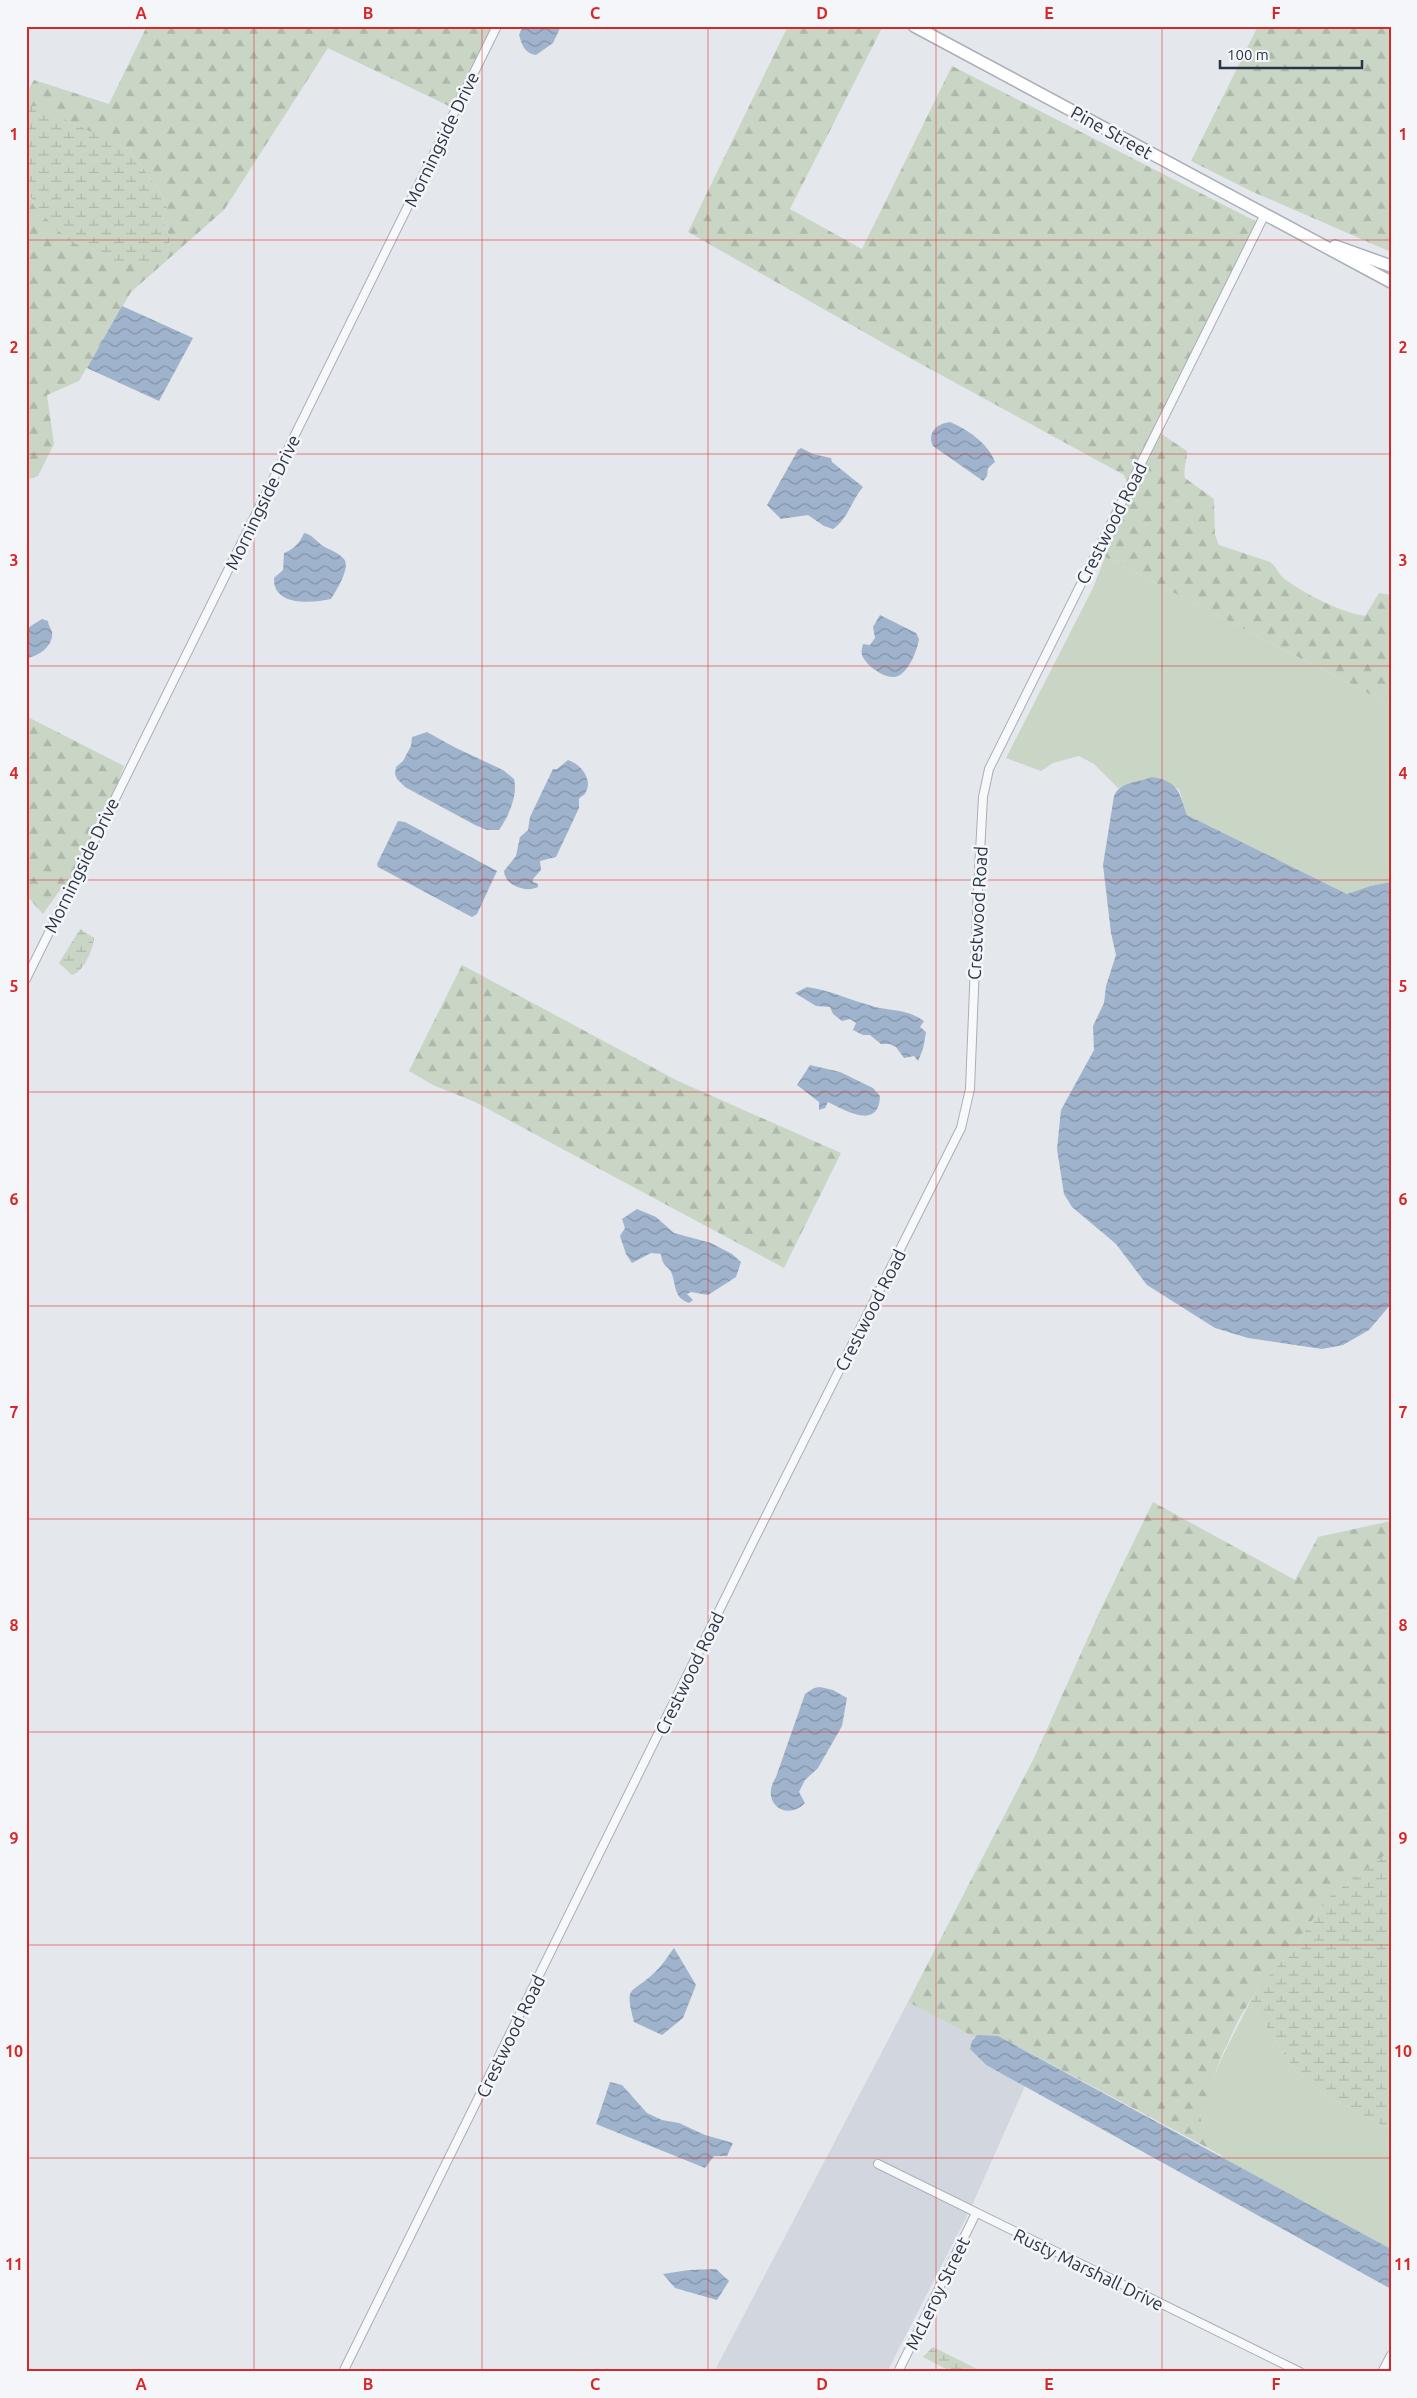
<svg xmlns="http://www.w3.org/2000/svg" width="1417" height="2398" viewBox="0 0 1417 2398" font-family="Ubuntu,sans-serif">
<defs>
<pattern id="forest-firs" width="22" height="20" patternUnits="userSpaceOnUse" patternTransform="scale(1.25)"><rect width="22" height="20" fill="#c9d6c5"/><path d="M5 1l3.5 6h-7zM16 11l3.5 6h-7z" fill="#adb8ab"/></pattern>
<pattern id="wetland-marsh" width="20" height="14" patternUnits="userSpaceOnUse" patternTransform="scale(1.25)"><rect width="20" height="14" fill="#c9d6c5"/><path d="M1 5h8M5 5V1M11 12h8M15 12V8" fill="none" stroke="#adb8ab"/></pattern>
<pattern id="water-waves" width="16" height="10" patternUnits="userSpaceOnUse" patternTransform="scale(1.25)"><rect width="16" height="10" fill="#9fb4cc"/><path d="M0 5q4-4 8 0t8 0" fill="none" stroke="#8293a7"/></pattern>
</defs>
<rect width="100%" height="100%" fill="#e4e7ec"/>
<path fill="#d2d6de" d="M 908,2002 L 974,2037 L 970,2049 L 985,2065 L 1025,2086 L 969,2212 L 887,2372 L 714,2372 Z"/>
<g fill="#c9d6c5">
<path d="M 1105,557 L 1391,705 L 1391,882 L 1370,886 L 1347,894 L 1187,815 L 1179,789 L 1151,778 C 1140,783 1128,782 1118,788 L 1094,764 L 1079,756 L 1053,763 L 1041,771 L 1006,758 L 1093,588 Z"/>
<path d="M 1250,2002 L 1295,2070 L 1326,2096 L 1391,2130 L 1391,2249 L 1224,2160 L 1204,2128 L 1200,2117 L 1208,2091 L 1222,2057 Z"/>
</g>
<g fill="url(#forest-firs)">
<path d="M 147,26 L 495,26 L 455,109 L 328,48 L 224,210 L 131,292 L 79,381 L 47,395 L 54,444 L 38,476 L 26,480 L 26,182 L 34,206 L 152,258 L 167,252 L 170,238 L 163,220 L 167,206 L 161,193 L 130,150 L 29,106 L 26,108 L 26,93 L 34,80 L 109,104 Z"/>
<path d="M 788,26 L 882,28 L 790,209 L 862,249 L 952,66 L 1261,224 L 1154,429 L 1187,451 C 1187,461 1183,469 1185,478 L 1214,499 L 1215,535 L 1219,545 L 1270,562 C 1277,567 1279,576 1286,580 C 1307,595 1340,612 1365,616 L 1379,593 L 1391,595 L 1391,705 L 1105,557 L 1131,490 L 1124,475 L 899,352 L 688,232 Z"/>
<path d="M 1258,26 L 1391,26 L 1391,252 L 1251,191 L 1191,161 Z"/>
<path d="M 26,716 L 124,766 L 113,796 L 63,892 L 60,890 L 43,914 L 26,895 Z"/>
<path d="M 462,965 L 678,1081 L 841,1153 L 784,1268 L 475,1102 L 433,1085 L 409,1071 Z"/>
<path d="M 1153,1502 L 1295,1580 L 1318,1537 L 1391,1521 L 1391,1855 L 1388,1853 L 1325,1900 L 1296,1946 L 1260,1985 L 1240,2017 L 1221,2057 L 1200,2117 L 1204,2128 L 1221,2155 L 998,2036 L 974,2037 L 908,2002 L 1034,1758 L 1099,1613 Z"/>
</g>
<g fill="url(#wetland-marsh)">
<path d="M 29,106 L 36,106 L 130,150 L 161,193 L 167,206 L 163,220 L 170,238 L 167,253 L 138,266 L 114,261 L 71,242 L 56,229 L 34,206 L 26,182 L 26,108 Z"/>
<path d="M 80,929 L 94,938 C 93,950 84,971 72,975 L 59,963 Z"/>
<path d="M 1388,1853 L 1391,1855 L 1391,2130 L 1326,2096 L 1295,2070 L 1250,2002 L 1260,1985 L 1296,1946 L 1325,1900 Z"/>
<path d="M 933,2347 L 983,2372 L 952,2372 L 923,2357 Z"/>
</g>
<g fill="url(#water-waves)">
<path d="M 523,26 L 559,26 L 560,28 L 553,43 L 536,55 C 525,54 522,45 519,35 Z"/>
<path d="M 122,306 L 193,338 L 159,401 L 87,368 Z"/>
<path d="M 950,422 C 967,429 989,444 995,462 L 988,468 L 987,476 L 983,481 L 933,446 C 927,433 936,424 950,422 Z"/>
<path d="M 801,448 L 813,454 L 831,458 L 832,462 L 863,487 C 851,501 848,519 833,529 L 824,526 L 808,515 L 781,519 L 767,505 L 798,450 Z"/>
<path d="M 304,533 C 312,534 317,542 323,546 C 330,550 339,553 344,559 C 351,567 336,591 331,599 C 312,603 273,607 274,578 L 283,570 L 284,553 C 294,549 300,543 304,533 Z"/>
<path d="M 880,615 L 916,633 L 919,639 C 917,651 909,671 898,676 C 887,681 866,666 862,655 C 861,652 862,648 863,644 L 870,645 L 875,638 L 873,627 Z"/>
<path d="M 42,619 L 48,621 C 48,625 51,628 52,632 C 54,646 38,657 26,658 L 26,629 Z"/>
<path d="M 427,732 L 454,747 L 503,770 L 514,779 C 518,795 509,816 499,830 L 487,830 L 475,825 L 405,787 L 397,779 L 395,774 L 396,767 L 403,761 L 411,746 L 412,737 Z"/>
<path d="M 568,760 C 581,764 595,781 584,795 C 582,796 580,797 579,799 L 579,808 L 556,857 L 540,861 L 541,870 L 533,879 L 533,882 L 538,884 L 538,887 C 526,893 505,886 504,871 L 516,856 L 520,837 L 528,830 L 530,817 L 553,769 L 557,769 Z"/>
<path d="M 1151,777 C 1179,781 1179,792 1187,815 L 1347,894 L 1370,886 L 1391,882 L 1391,1304 L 1369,1330 L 1343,1345 L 1322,1349 L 1248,1338 L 1215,1328 L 1147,1285 L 1116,1244 L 1072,1207 L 1064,1194 L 1057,1149 L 1061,1110 L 1094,1050 L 1093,1026 L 1104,1003 L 1106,986 L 1116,955 L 1111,933 L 1103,865 L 1114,796 C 1121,780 1137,784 1151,777 Z"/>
<path d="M 398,821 L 405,822 L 497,871 L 477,914 L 472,917 L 468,915 L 378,867 L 377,864 Z"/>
<path d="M 807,987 C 830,990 850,1000 872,1006 C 892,1012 906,1008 924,1021 L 920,1027 L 926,1032 L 923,1049 L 918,1061 L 914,1056 L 904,1058 L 896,1047 L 890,1044 L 881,1044 L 870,1035 L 863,1035 L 853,1030 L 856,1023 L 850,1019 L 842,1021 L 833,1014 L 830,1007 L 816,1006 L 795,993 Z"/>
<path d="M 810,1065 L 840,1072 L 873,1088 L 880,1096 C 879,1131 844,1110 828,1102 L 825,1108 L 819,1110 L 819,1102 L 797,1085 Z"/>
<path d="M 637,1209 L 656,1217 L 674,1233 L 711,1243 L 732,1254 L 741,1262 L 736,1277 L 708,1295 L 691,1292 L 687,1294 L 693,1300 L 689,1303 C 674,1298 676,1286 672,1274 C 668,1264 663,1269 661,1254 L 651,1253 L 632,1263 L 626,1254 L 620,1236 L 625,1228 L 622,1219 Z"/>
<path d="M 820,1687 L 833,1690 L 847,1698 L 842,1726 L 818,1768 L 805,1780 L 799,1792 L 805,1803 C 787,1822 759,1803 776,1777 L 805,1694 L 814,1688 Z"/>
<path d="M 674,1948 L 696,1985 L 683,2018 L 662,2035 L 634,2022 C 624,1984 631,1995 654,1973 C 662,1966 668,1956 674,1948 Z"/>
<path d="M 977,2035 L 998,2036 L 1391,2249 L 1391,2289 L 986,2065 L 970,2049 L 972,2041 Z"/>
<path d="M 610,2082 L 622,2085 L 647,2113 L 662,2120 L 679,2123 L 705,2135 L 733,2143 L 727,2156 L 714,2156 L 705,2168 L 596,2124 Z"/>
<path d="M 716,2269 L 729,2281 L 717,2300 L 675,2288 L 663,2274 L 689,2270 Z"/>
</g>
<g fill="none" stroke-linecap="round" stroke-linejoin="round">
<g stroke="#a9aeb7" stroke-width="10">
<g id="street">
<path d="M 26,979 L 497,26"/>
<path d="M 878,2164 L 1300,2372"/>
<path d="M 343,2372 L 753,1542 L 961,1128 L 970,1089 L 978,889 L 983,797 L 989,769 L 1265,214"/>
<path d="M 898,2372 L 976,2213"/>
<path d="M 1382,2372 L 1391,2355"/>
</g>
</g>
<g stroke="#a9aeb7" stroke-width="14">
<g id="secondary">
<path d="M 914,26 L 1391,282"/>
<path d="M 1335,246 L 1391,266"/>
</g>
</g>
<use href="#street" stroke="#f7f8fa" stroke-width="8"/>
<use href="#secondary" stroke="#fff" stroke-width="11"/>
</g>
<path fill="none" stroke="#d62828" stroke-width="1" stroke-opacity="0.55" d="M 254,26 L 254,2372M 482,26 L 482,2372M 708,26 L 708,2372M 936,26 L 936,2372M 1162,26 L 1162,2372M 26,240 L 1391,240M 26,454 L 1391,454M 26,666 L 1391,666M 26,880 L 1391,880M 26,1092 L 1391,1092M 26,1306 L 1391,1306M 26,1519 L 1391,1519M 26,1732 L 1391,1732M 26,1945 L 1391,1945M 26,2158 L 1391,2158"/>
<g text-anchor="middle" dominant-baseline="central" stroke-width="5" stroke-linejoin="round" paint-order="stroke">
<g font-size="18" fill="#2b3445" stroke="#f4f6f9">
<text transform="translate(1112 132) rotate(29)">Pine Street</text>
<text transform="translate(441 139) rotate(-64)">Morningside Drive</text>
<text transform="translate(262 502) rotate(-64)">Morningside Drive</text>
<text transform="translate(1111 523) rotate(-63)">Crestwood Road</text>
<text transform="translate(81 865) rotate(-64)">Morningside Drive</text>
<text transform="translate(977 913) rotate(-87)">Crestwood Road</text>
<text transform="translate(870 1310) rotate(-63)">Crestwood Road</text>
<text transform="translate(689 1673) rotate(-64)">Crestwood Road</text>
<text transform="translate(510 2036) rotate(-64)">Crestwood Road</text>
<text transform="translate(1089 2269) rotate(26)">Rusty Marshall Drive</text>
<text transform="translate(937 2293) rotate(-64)">McLeroy Street</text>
</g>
</g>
<rect width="1417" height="2398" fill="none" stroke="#f4f6f9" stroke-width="55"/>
<path d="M1220 60v8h142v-8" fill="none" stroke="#2b3445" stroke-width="2.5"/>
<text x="1227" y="60" font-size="15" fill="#2b3445" stroke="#f4f6f9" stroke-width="4" paint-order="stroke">100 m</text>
<rect x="28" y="28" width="1362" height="2342" fill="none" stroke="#d62828" stroke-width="2"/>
<g font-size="16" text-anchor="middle" font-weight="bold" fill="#d62828">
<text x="141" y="19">A</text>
<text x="368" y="19">B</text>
<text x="595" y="19">C</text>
<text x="822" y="19">D</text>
<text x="1049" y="19">E</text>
<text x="1276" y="19">F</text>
<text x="14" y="140">1</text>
<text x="1403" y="140">1</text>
<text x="14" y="353">2</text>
<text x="1403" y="353">2</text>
<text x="14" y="566">3</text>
<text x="1403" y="566">3</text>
<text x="14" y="779">4</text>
<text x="1403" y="779">4</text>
<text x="14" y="992">5</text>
<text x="1403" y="992">5</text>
<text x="14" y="1205">6</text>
<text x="1403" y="1205">6</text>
<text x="14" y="1418">7</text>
<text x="1403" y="1418">7</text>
<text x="14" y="1631">8</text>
<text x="1403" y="1631">8</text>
<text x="14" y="1844">9</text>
<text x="1403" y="1844">9</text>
<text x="14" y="2057">10</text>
<text x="1403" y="2057">10</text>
<text x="14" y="2270">11</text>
<text x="1403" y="2270">11</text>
<text x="141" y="2390">A</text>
<text x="368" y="2390">B</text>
<text x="595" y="2390">C</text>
<text x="822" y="2390">D</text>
<text x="1049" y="2390">E</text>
<text x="1276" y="2390">F</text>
</g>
</svg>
